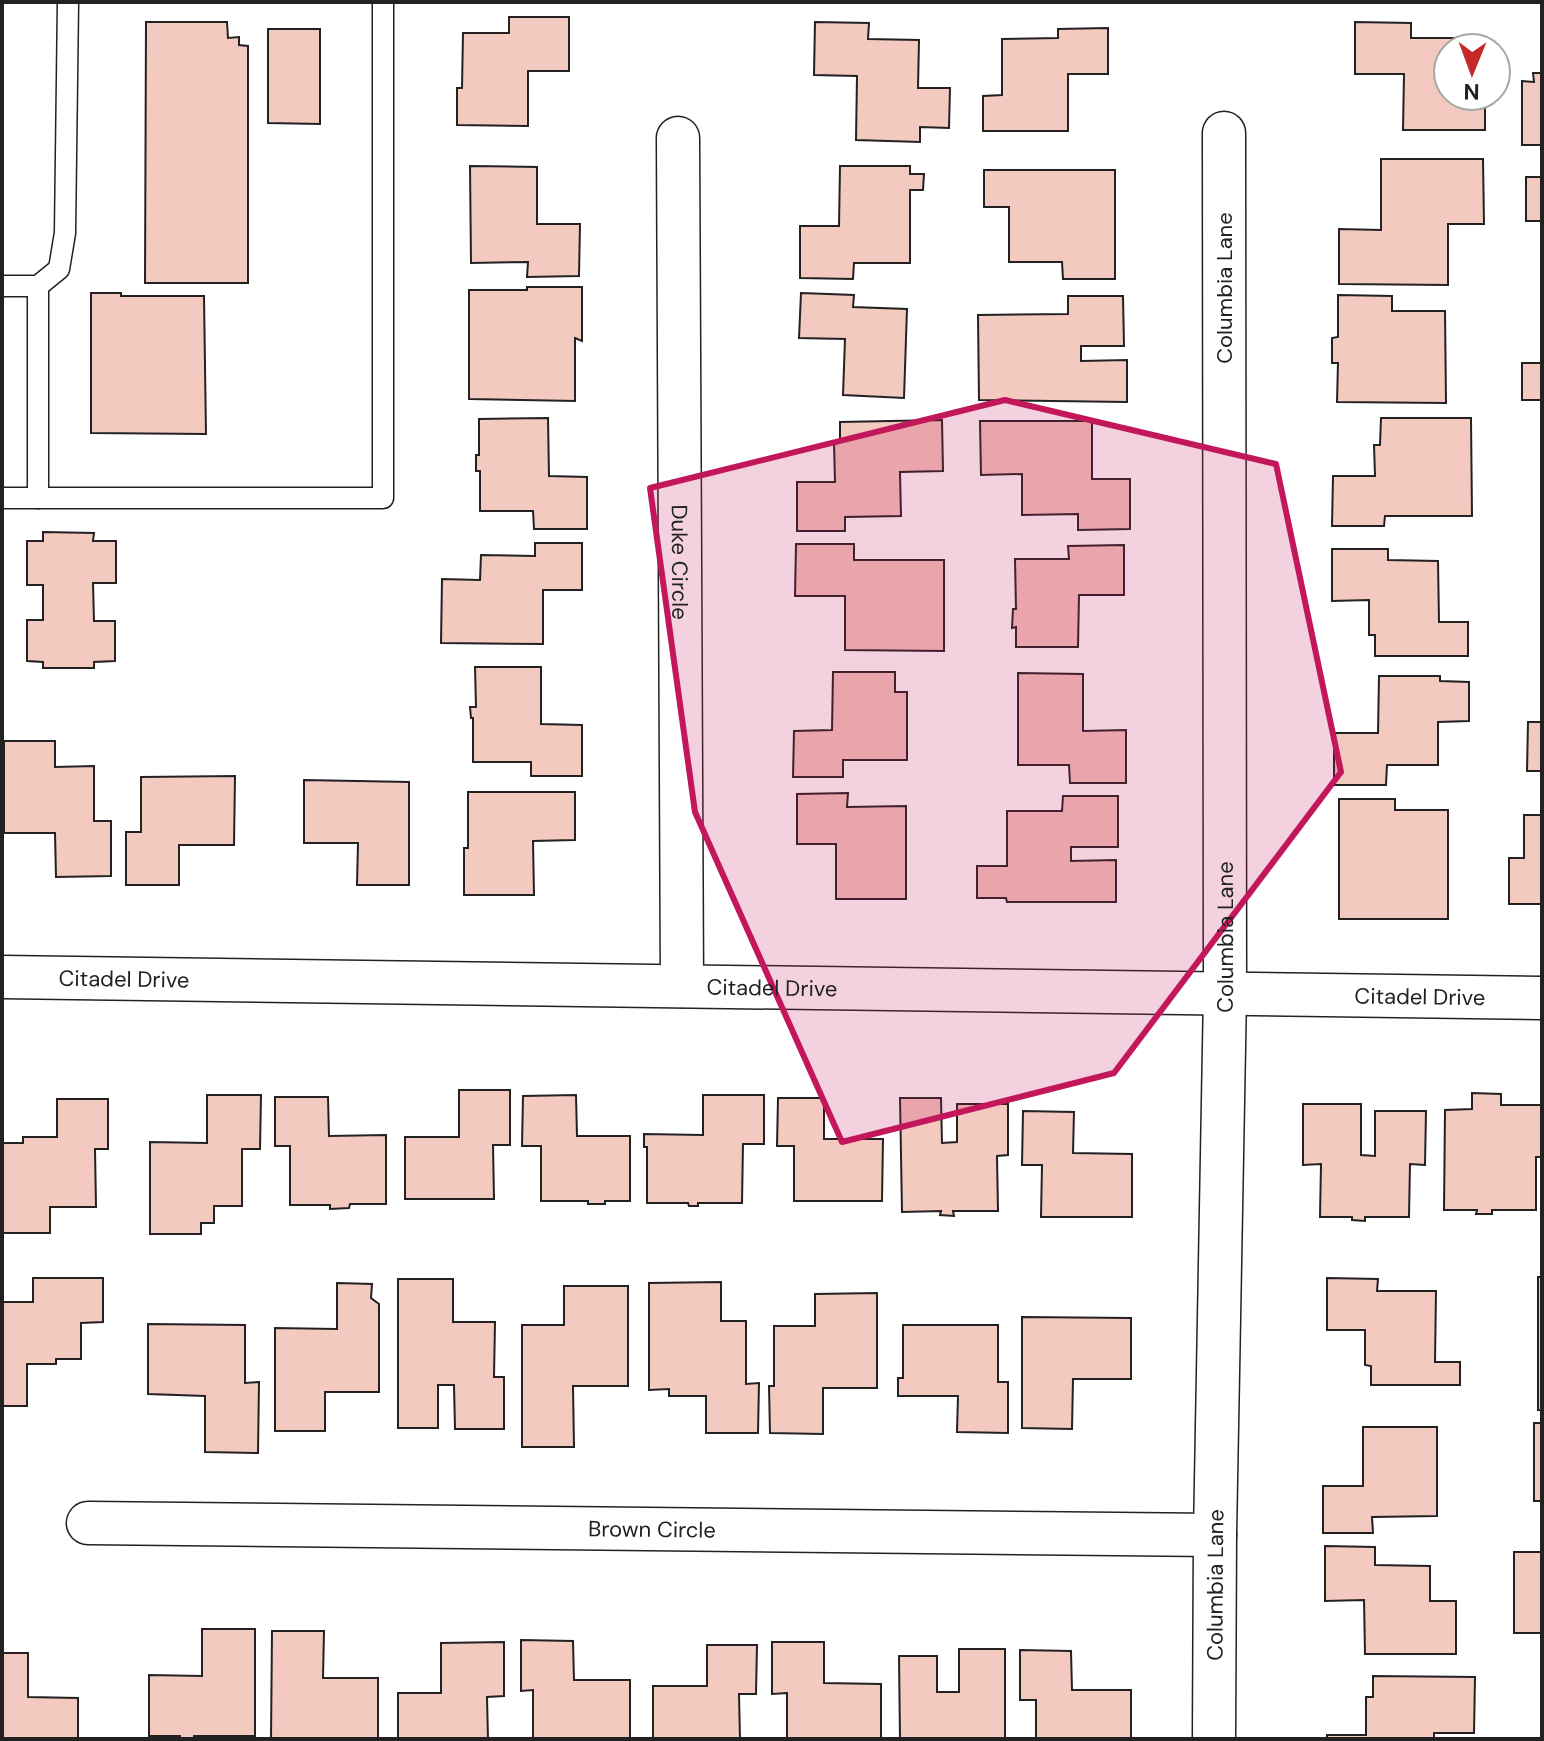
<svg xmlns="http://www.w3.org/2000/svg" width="1544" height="1741" viewBox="0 0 1544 1741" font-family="'DM Sans',sans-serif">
<rect width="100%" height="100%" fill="#fff"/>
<g fill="#f3c9c0" stroke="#222" stroke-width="2">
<path d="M 509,17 L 569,17 L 569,71 L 528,71 L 528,126 L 457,125 L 457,88 L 462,88 L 463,33 L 509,33 Z"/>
<path d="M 146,22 L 227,22 L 228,38 L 239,37 L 239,45 L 248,46 L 248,283 L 145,283 Z"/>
<path d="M 815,22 L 869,23 L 868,39 L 919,40 L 918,88 L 950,88 L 949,128 L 920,127 L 920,142 L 856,140 L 857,76 L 814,75 Z"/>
<path d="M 1355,22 L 1411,23 L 1411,38 L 1467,38 L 1467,48 L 1448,48 L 1448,96 L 1485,96 L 1485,130 L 1403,130 L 1404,74 L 1355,74 Z"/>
<path d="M 1108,28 L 1108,74 L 1068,74 L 1068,131 L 983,131 L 983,96 L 1002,95 L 1002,39 L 1058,38 L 1058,29 Z"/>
<path d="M 268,29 L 320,29 L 320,124 L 268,123 Z"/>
<path d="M 1541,34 L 1542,145 L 1522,145 L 1522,81 L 1534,82 L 1533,73 L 1541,73 Z"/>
<path d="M 1381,159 L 1483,159 L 1484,224 L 1448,224 L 1448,285 L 1339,284 L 1339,229 L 1381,230 Z"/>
<path d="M 470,166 L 537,167 L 537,224 L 580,224 L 579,276 L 527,277 L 528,262 L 471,263 Z"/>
<path d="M 840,166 L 910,166 L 910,174 L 924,174 L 923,190 L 910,190 L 910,263 L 854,263 L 853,279 L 800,278 L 800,226 L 839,226 Z"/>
<path d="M 984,170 L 1115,170 L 1115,279 L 1063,279 L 1062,262 L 1009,262 L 1009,207 L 984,207 Z"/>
<rect x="1526" y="177" width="16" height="44"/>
<path d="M 527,287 L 582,287 L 582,341 L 575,338 L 575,401 L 469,399 L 469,290 L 527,290 Z"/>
<path d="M 91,293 L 121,293 L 121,296 L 204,296 L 206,434 L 91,433 Z"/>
<path d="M 801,293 L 854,295 L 853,307 L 907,309 L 904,398 L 843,395 L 845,339 L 799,338 Z"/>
<path d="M 1338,295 L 1392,296 L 1392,311 L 1445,311 L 1446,403 L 1337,402 L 1338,363 L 1332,363 L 1332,338 L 1338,337 Z"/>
<path d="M 1068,296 L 1123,296 L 1124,346 L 1081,346 L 1081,361 L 1127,360 L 1127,402 L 979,400 L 978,315 L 1068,314 Z"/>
<rect x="1522" y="363" width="20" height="37"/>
<path d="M 548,418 L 549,476 L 587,477 L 587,529 L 534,529 L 533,511 L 480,511 L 480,471 L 476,471 L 476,455 L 479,455 L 479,419 Z"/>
<path d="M 1381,418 L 1471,418 L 1472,516 L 1385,516 L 1384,526 L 1332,526 L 1333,476 L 1375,476 L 1374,445 L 1380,445 Z"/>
<path d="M 942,420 L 943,471 L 900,472 L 901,516 L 845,517 L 845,531 L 797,531 L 797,482 L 835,482 L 834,442 L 840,442 L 840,422 Z"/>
<path d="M 980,421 L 1092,421 L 1092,479 L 1130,479 L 1130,529 L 1078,530 L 1078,514 L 1022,515 L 1022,474 L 981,475 Z"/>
<path d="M 43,532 L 94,533 L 93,541 L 116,541 L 116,583 L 93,583 L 94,621 L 115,621 L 115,661 L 94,662 L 94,668 L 43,668 L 43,662 L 27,661 L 27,620 L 43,620 L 43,585 L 27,585 L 27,541 L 43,541 Z"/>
<path d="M 535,543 L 582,543 L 582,590 L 543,590 L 543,644 L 441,643 L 442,579 L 480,580 L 481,555 L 535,556 Z"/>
<path d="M 796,544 L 854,544 L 854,560 L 944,560 L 944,651 L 845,650 L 845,596 L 795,596 Z"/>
<path d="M 1124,545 L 1124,595 L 1079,595 L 1078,647 L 1016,647 L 1016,627 L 1012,628 L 1013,609 L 1016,609 L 1015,559 L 1069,559 L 1068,546 Z"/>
<path d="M 1332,549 L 1388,549 L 1388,560 L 1438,561 L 1439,622 L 1468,622 L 1468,656 L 1375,656 L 1375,635 L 1369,635 L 1369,600 L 1332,601 Z"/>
<path d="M 475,667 L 541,667 L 541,724 L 582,725 L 582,776 L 531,776 L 531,762 L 473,762 L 473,718 L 471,718 L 470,707 L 476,707 Z"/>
<path d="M 833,672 L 895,672 L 895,692 L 907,692 L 907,760 L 843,760 L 843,777 L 793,777 L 794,731 L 832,730 Z"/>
<path d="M 1018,673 L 1083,674 L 1083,731 L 1126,730 L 1126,783 L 1070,783 L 1069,765 L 1018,765 Z"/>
<path d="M 1379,676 L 1440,676 L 1440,681 L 1469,682 L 1469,721 L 1438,722 L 1438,765 L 1387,765 L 1386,785 L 1334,785 L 1334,733 L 1378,733 Z"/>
<path d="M 1528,722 L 1542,722 L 1542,771 L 1527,771 Z"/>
<path d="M 4,741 L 55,741 L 55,767 L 94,766 L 94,821 L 111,821 L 111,876 L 56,877 L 55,833 L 4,833 Z"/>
<path d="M 235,776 L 234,845 L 179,845 L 179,885 L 126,885 L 126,832 L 141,832 L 141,777 Z"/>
<path d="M 304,780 L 409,782 L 409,885 L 357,885 L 358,843 L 304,843 Z"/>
<path d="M 468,792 L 575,792 L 575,840 L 533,841 L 534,895 L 464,895 L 464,848 L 468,848 Z"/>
<path d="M 848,793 L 847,807 L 906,806 L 906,899 L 836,899 L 836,844 L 797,844 L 797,794 Z"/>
<path d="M 1063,796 L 1118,796 L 1118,847 L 1071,847 L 1071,861 L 1116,860 L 1116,902 L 1007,902 L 1006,898 L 977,898 L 977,866 L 1007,866 L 1007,811 L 1062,811 Z"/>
<path d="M 1339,799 L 1395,799 L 1395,810 L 1448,810 L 1448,919 L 1339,919 Z"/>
<path d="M 1524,815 L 1542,815 L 1542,904 L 1509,904 L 1509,858 L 1524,858 Z"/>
<path d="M 459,1090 L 510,1090 L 510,1145 L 493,1145 L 494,1199 L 405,1199 L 405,1137 L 459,1137 Z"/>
<path d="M 1472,1093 L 1501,1094 L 1501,1105 L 1542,1105 L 1542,1157 L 1536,1157 L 1536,1210 L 1492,1210 L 1492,1214 L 1476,1214 L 1477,1210 L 1444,1210 L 1445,1110 L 1472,1109 Z"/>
<path d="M 207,1095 L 261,1095 L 260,1149 L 242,1149 L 242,1206 L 214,1206 L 214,1223 L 201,1223 L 201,1234 L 150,1234 L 150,1142 L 207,1143 Z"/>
<path d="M 576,1095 L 577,1136 L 630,1136 L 630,1201 L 605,1201 L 605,1204 L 588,1204 L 588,1201 L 541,1201 L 541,1146 L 522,1146 L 523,1096 Z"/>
<path d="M 703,1095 L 764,1095 L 764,1144 L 743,1144 L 742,1203 L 698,1203 L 698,1206 L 689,1206 L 688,1203 L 647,1203 L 647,1147 L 644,1147 L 644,1134 L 703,1135 Z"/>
<path d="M 275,1097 L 328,1097 L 329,1136 L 386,1135 L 386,1204 L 350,1204 L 349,1208 L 330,1209 L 330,1205 L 290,1205 L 290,1146 L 275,1146 Z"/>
<path d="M 778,1098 L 824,1098 L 824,1139 L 883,1139 L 882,1201 L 794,1201 L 794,1146 L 777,1146 Z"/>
<path d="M 900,1098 L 941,1098 L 942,1143 L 957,1142 L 957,1104 L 1008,1104 L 1008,1155 L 997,1156 L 998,1211 L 953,1211 L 954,1216 L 940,1215 L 941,1211 L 902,1212 Z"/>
<path d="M 57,1099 L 108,1099 L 108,1149 L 95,1149 L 96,1207 L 50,1207 L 50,1233 L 2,1233 L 2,1143 L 23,1143 L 23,1137 L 57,1137 Z"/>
<path d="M 1303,1104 L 1361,1104 L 1361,1155 L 1375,1156 L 1375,1111 L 1426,1111 L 1425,1165 L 1410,1164 L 1409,1217 L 1365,1217 L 1365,1221 L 1352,1220 L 1352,1217 L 1320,1217 L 1321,1164 L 1303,1165 Z"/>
<path d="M 1023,1111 L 1074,1112 L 1073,1153 L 1132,1154 L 1132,1217 L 1041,1217 L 1042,1165 L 1022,1165 Z"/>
<rect x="1538" y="1277" width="4" height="133"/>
<path d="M 33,1278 L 103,1278 L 103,1322 L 81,1323 L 81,1359 L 56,1359 L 56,1364 L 27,1364 L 27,1406 L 2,1406 L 2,1302 L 33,1302 Z"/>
<path d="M 1327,1278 L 1378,1279 L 1377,1291 L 1436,1291 L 1435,1362 L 1460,1362 L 1460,1385 L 1371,1385 L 1371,1366 L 1365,1365 L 1365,1330 L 1327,1330 Z"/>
<path d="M 398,1279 L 453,1279 L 453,1322 L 495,1322 L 494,1377 L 504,1377 L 504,1429 L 455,1429 L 454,1385 L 438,1385 L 438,1428 L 398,1428 Z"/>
<path d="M 721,1282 L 721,1321 L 746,1321 L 746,1384 L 759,1383 L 758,1433 L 706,1433 L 706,1396 L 669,1396 L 669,1389 L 649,1390 L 649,1283 Z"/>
<path d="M 337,1283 L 372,1284 L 371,1298 L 379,1304 L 379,1392 L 325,1392 L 325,1431 L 275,1431 L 275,1328 L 337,1329 Z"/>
<path d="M 564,1286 L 628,1286 L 628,1386 L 573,1386 L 574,1447 L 522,1447 L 522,1325 L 564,1325 Z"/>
<path d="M 877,1293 L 877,1388 L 823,1388 L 823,1434 L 770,1433 L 769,1386 L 774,1386 L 774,1326 L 815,1326 L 815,1294 Z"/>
<path d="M 1022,1317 L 1131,1318 L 1131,1379 L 1073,1379 L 1072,1429 L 1022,1428 Z"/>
<path d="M 148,1324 L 245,1325 L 245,1383 L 259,1382 L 258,1453 L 205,1452 L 205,1396 L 148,1394 Z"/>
<path d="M 903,1325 L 998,1325 L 998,1382 L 1008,1382 L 1008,1433 L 957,1432 L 958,1396 L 898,1396 L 898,1378 L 903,1378 Z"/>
<rect x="1534" y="1423" width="8" height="78"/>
<path d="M 1363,1427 L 1437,1427 L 1437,1516 L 1372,1517 L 1373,1533 L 1323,1533 L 1323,1486 L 1363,1486 Z"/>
<path d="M 1325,1546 L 1375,1547 L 1375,1565 L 1430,1566 L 1430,1601 L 1456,1601 L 1456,1654 L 1365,1654 L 1364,1600 L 1325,1601 Z"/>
<rect x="1514" y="1552" width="28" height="81"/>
<path d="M 202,1629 L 255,1629 L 255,1736 L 194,1736 L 194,1739 L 180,1739 L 180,1736 L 149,1736 L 149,1675 L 202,1676 Z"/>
<path d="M 272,1631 L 324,1631 L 323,1678 L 378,1678 L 378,1739 L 271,1739 Z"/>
<path d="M 521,1640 L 573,1641 L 574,1680 L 630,1680 L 630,1739 L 533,1739 L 533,1690 L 521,1691 Z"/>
<path d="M 504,1642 L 504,1696 L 487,1697 L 488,1739 L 398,1739 L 398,1693 L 441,1693 L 441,1643 Z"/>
<path d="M 772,1642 L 824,1642 L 824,1683 L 881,1684 L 881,1739 L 787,1739 L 787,1693 L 772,1694 Z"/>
<path d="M 707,1645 L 757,1645 L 756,1694 L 739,1694 L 740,1739 L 653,1739 L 653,1686 L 707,1686 Z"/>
<path d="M 959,1649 L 1005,1649 L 1005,1739 L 900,1739 L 899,1656 L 937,1656 L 937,1692 L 959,1692 Z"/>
<path d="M 1020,1650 L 1071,1651 L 1072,1690 L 1131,1690 L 1131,1739 L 1036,1739 L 1036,1700 L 1020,1700 Z"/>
<path d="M 2,1653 L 28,1653 L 28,1697 L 78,1698 L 78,1739 L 2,1739 Z"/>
<path d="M 1373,1676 L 1475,1677 L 1474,1733 L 1434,1733 L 1434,1739 L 1327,1739 L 1327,1735 L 1366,1735 L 1366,1697 L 1373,1697 Z"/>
</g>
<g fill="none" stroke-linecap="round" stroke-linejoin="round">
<g stroke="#222" stroke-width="23">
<g id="service">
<path d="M 2,286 L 38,286 L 59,269 L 65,233 L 68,2"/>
<path d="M 38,286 L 38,498"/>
<path d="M 2,498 L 383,498 L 383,2"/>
</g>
</g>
<g stroke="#222" stroke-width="45">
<g id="minor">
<path id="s1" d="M 678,138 L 682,986"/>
<path id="s2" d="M 2,977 L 1542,998"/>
<path id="s3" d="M 88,1523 L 1215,1535"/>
<path id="s4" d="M 1214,1739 L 1215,1535 L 1225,993 L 1224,133"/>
</g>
</g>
<use href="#service" stroke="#fff" stroke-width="20"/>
<use href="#minor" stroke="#fff" stroke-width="42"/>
</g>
<path fill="#c2185b" fill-opacity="0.2" stroke="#c2185b" stroke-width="6" stroke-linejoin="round" d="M 1005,400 L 1276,464 L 1341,772 L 1114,1073 L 842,1142 L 695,812 L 650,488 Z"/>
<g text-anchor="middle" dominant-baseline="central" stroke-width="6" stroke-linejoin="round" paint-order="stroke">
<g font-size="22" fill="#222" stroke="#fff">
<text transform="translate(1224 288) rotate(-90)">Columbia Lane</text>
<text stroke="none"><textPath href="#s1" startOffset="424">Duke Circle</textPath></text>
<text stroke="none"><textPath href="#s4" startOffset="802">Columbia Lane</textPath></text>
<text stroke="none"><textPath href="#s2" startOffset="122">Citadel Drive</textPath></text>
<text stroke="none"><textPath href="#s2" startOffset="770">Citadel Drive</textPath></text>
<text stroke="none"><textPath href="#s2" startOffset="1418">Citadel Drive</textPath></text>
<text stroke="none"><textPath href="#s3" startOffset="564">Brown Circle</textPath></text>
<text stroke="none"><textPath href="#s4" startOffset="154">Columbia Lane</textPath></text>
</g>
</g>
<rect width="1544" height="1741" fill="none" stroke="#222222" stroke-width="8"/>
<g transform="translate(1472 72) rotate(181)"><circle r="38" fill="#ffffff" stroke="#a7a7a7" stroke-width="2"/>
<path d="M0-6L14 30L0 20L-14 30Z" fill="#c62828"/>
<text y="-12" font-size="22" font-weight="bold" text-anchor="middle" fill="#222222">N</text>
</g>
</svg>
